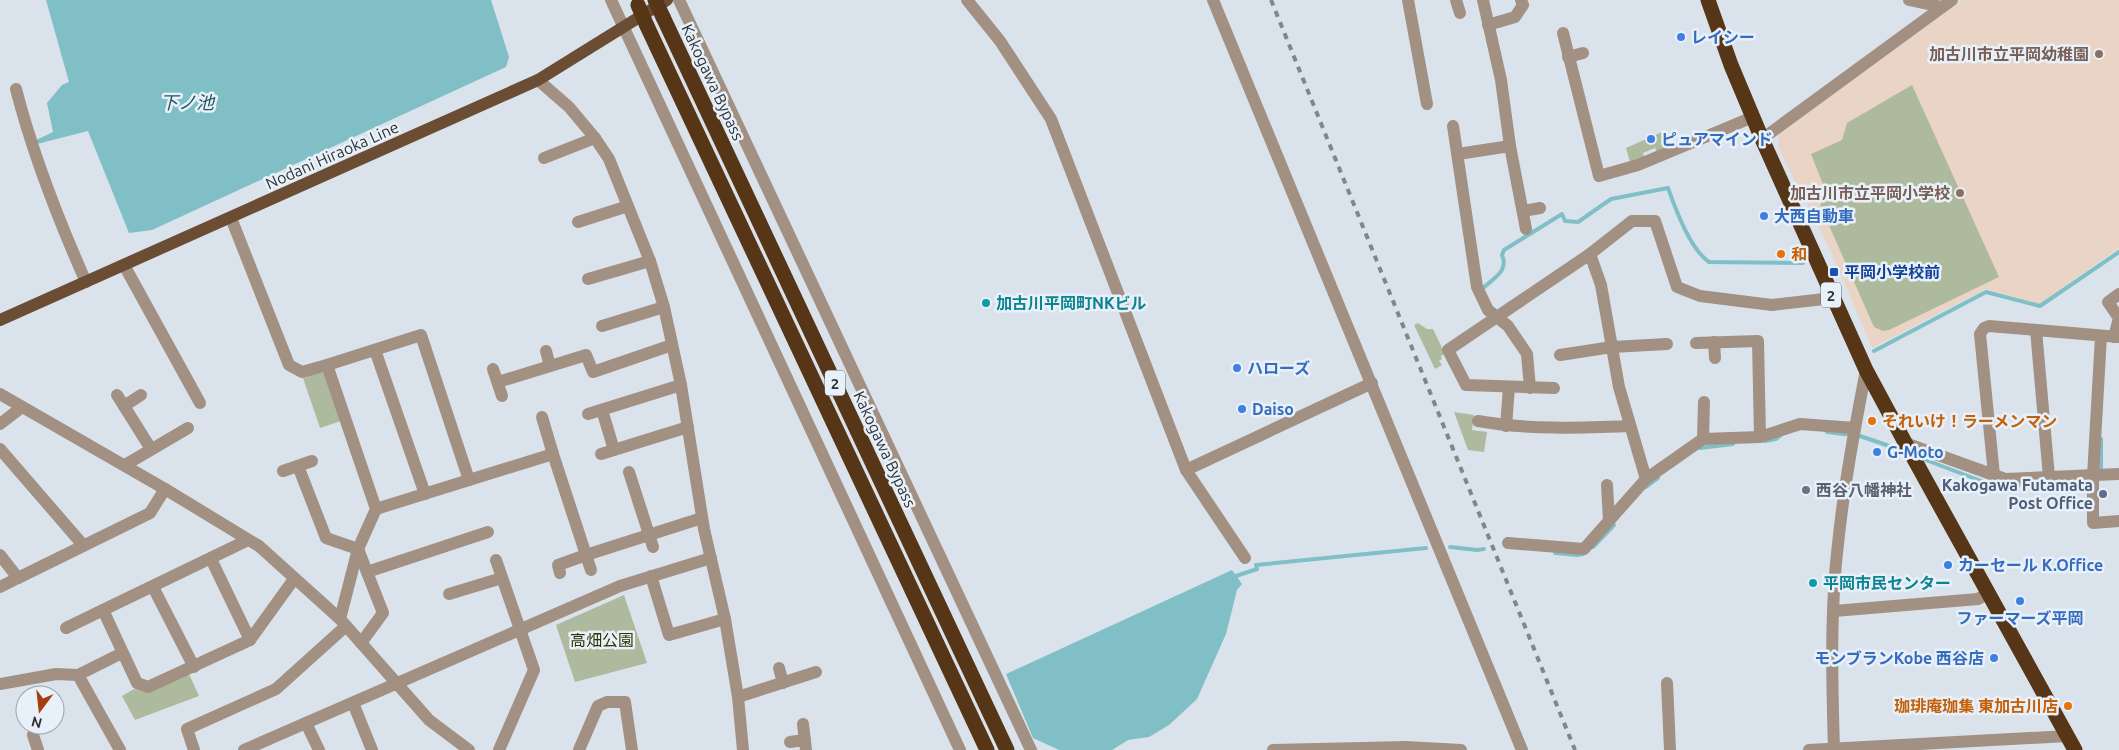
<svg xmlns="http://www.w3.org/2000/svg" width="2119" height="750" viewBox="0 0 2119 750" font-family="Ubuntu,'Noto Sans JP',sans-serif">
<rect width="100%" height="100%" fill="#dae3ec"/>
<path fill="#e9d4c6" d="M 1962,0 L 2119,0 L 2119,248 L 2039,304 L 1986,289 L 1872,348 L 1832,254 L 1778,147 L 1779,133 Z"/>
<g fill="#aeba9d">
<path d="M 1912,85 L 1999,277 L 1889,330 L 1883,331 L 1874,327 L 1820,205 L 1828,197 L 1811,154 L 1842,140 L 1847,123 Z"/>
<path d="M 1662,132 L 1669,145 L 1665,147 L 1665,149 L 1657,152 L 1655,148 L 1643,153 L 1644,157 L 1630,162 L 1626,148 Z"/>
<path d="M 1418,323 L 1427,329 L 1433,329 L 1445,354 L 1441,356 L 1442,359 L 1439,361 L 1442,365 L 1435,369 L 1414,325 Z"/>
<path d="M 319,372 L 326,374 L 341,421 L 320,428 L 303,378 Z"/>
<path d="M 1454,412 L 1474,415 L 1472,430 L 1487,432 L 1484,452 L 1468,450 Z"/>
<path d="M 624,595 L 647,663 L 575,682 L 556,625 Z"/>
<path d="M 189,674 L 199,696 L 135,720 L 122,696 L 134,689 L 146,692 Z"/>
</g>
<g fill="#80bfc6">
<path d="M 46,0 L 491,0 L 509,57 L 506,67 L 152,230 L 129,233 L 88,131 L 37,144 L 34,141 L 53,132 L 47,103 L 62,85 L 69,82 Z"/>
<path d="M 1232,570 L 1242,584 L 1237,590 L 1226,634 L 1197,699 L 1169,725 L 1149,737 L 1128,740 L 1112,750 L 1059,750 L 1033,738 L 1006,674 Z"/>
</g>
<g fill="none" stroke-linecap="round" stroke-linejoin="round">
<g stroke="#80bfc6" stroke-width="4">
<path d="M 1483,288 C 1494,278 1509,271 1502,255 L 1504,250 L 1562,214 L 1565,221 L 1578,222 L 1611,199 L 1668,188 C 1676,210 1690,249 1709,262 L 1803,263"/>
<path d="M 1874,351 L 1986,292 L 2040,306 L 2119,252"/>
<path d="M 1827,432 L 1860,436 L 1904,451"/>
<path d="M 1765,441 L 1776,439 L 1781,435"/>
<path d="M 1700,448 L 1733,444"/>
<path d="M 1918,457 L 1989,484 L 2032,486 L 2086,483"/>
<path d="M 2101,469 L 2101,439"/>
<path d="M 1646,487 L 1658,478"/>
<path d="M 1450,547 L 1477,550 L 1484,549"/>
<path d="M 1593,547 L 1614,525"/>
<path d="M 1555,553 L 1577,555 L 1583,554"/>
<path d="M 1236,576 L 1257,569 L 1256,565 L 1426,548"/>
</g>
<g stroke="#a29082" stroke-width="12">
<path d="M 611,0 L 960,750"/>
<path d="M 679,0 L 1031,750"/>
<path d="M 967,0 L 1000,41 L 1051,119 L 1186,470 L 1245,558"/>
<path d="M 1213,0 L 1522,750"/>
<path d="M 1408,0 L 1427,104"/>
<path d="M 1456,0 L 1460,13"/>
<path d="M 1483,0 L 1501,80 L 1510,146 L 1526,229"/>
<path d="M 1909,0 L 1942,7"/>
<path d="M 1488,25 L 1515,17 L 1523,5 L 1521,0"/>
<path d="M 1563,33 L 1599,176 L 1638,165 L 1753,117"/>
<path d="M 1568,57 L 1583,53"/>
<path d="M 538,80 L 569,107 L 595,138 L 609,159 L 650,261 L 664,307 L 681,385 L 704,529 L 725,619 L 738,697 L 743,750"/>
<path d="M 16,89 C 33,155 58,219 86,282"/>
<path d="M 1453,126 L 1477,287 L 1488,310 L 1508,326 L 1527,354 L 1530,388"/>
<path d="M 1762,139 L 1952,0"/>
<path d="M 1458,154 L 1510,146"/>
<path d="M 544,158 L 595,138"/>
<path d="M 1523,211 L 1540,208"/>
<path d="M 231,218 L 289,365 L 302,372 L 327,365"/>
<path d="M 578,222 L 628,206"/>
<path d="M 1590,254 L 1601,285 L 1619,387 L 1646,479"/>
<path d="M 124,265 L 200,403"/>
<path d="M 588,279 L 650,261"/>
<path d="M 602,326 L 664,307"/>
<path d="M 2036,330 L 2049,477"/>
<path d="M 2101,336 L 2093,476 L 2093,523 L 2119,521"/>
<path d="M 2114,337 L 2119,318 L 2108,302 L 2119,294"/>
<path d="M 1714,342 L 1715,358"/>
<path d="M 1696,343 L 1758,341 L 1760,437"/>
<path d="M 375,350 L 425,494"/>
<path d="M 546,351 L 550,366"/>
<path d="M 1560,355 L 1612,347 L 1667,344"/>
<path d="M 493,369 L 502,396"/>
<path d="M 498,382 L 586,355 L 593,372 L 672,345"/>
<path d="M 1554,388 L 1466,385 L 1448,350 L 1590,254 L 1632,221 L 1655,221 L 1677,287 L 1700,296 L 1772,305 L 1833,298"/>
<path d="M 0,394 L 165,489 L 259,546 L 340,619 L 429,720 L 469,750"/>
<path d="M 117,395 L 124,406"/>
<path d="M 141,395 L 124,406 L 151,449"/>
<path d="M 602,410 L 614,450"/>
<path d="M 588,414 L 681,385"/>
<path d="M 542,417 L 553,454"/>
<path d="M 1478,421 C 1529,430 1579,428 1630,426"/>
<path d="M 0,424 L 22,407"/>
<path d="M 1506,426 L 1509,387"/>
<path d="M 1703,439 L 1704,402"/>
<path d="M 1905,443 L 2005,479 L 2119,474"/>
<path d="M 0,449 L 83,545"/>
<path d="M 601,454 L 688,427"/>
<path d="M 125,465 L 188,428"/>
<path d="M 298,466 L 326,538 L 358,549 L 383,613 L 361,643"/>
<path d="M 1186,470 L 1372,383"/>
<path d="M 283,471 L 312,461"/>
<path d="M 629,472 L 653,547"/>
<path d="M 1994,475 L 1980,334 L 1984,328 L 1989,326 L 2119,337"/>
<path d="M 469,480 L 553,454 L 586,555 L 702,518"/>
<path d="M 1607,485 L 1609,521"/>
<path d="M 248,540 L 103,610 L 137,683 L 148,687 L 250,640 L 294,579"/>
<path d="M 1508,543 L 1584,549 L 1646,479 L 1703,439 L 1760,437 L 1800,424 L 1855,428"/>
<path d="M 0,555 L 18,578 L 150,513 L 165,489"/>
<path d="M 211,559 L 250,640"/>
<path d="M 496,560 L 534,670 L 499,750"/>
<path d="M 367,572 L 488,532"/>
<path d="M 560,573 L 558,565 L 586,555 L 591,570"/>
<path d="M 651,576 L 669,635 L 725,619"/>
<path d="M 0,587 L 18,578"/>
<path d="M 153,587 L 194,667"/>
<path d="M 449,594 L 502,578"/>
<path d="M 1834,611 L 1978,599 L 1988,593"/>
<path d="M 340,619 L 358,549 L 376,509 L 327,365 L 421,335 L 469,480 L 376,509"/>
<path d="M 66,628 L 103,610"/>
<path d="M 779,668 L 783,683"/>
<path d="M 78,675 L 122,653"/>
<path d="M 1667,683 L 1670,750"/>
<path d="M 0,684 L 56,674 L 78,675 L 120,750"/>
<path d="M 738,697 L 816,672"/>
<path d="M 353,703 L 372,750"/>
<path d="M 306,723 L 319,750"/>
<path d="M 803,724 L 806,750"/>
<path d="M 33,735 L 38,750"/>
<path d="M 790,742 L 805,740"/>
<path d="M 194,750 L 187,729 L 276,689 L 346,626"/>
<path d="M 244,750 L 620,586 L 711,558"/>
<path d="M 579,750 L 598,706 L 607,702 L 625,702 L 632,750"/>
<path d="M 1273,750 L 1406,747 L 1461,750"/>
<path d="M 1809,750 L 2067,736"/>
<path d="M 1834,750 C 1832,682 1830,611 1838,544 C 1844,485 1855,427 1866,370"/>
</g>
<path stroke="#6b4d34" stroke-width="12" d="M 0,320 L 538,80 L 667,0"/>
<g stroke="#573517" stroke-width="15">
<path d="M 1708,0 L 1731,65 L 1762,139 L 1866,370 L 1908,448 L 2075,750"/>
<path d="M 663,17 L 1007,750"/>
<path d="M 647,26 L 987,750"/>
</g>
<path stroke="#80868c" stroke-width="4" stroke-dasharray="6 6" stroke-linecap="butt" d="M 1271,0 L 1575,750"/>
<g stroke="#573517" stroke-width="15">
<path d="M 655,0 L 663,17"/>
<path d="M 638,5 L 647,26"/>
</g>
</g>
<g fill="#3f7fe0" stroke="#e8f1f9" stroke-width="2">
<circle cx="1681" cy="37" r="5"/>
<circle cx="1651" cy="139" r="5"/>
<circle cx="1764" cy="216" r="5"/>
<circle cx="1237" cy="368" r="5"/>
<circle cx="1242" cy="409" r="5"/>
<circle cx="1877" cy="452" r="5"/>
<circle cx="1948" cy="565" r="5"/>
<circle cx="2020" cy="601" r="5"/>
<circle cx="1994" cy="658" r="5"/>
</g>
<g fill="#8d6e63" stroke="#e8f1f9" stroke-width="2">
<circle cx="2099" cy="54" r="5"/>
<circle cx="1960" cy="193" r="5"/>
</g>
<g fill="#e8710a" stroke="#e8f1f9" stroke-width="2">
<circle cx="1781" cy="254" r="5"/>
<circle cx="1872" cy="421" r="5"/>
<circle cx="2068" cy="706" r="5"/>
</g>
<rect fill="#1a4fb4" stroke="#e8f1f9" stroke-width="2" x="1829" y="267" width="10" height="10" rx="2.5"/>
<g fill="#0f9aa8" stroke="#e8f1f9" stroke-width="2">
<circle cx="986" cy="303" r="5"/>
<circle cx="1813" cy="583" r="5"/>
</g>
<circle fill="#6b7280" stroke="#e8f1f9" stroke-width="2" cx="1806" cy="490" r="5"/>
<circle fill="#5c6f8a" stroke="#e8f1f9" stroke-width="2" cx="2103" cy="494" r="5"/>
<g text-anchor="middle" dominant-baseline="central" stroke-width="5" stroke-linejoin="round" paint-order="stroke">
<g fill="#e8f1f9" stroke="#666b70" stroke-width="1">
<rect x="1821" y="282.5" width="20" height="25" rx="4"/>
<rect x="825" y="370.5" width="20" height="25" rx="4"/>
</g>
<g font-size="15" font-weight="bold" fill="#2f3236">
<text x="1831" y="295">2</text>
<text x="835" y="383">2</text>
</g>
<g font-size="16" font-weight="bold" fill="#366cbe" stroke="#e8f1f9" text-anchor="start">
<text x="1691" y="37">レイシー</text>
<text x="1661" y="139">ピュアマインド</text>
<text x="1774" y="216">大西自動車</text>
<text x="1247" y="368">ハローズ</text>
<text x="1252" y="409">Daiso</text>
<text x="1887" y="452">G-Moto</text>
<text x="1958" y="565">カーセール K.Office</text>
<text x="2020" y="618" text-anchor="middle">ファーマーズ平岡</text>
<text x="1984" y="658" text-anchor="end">モンブランKobe 西谷店</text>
</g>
<g font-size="16" font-weight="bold" fill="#785e54" stroke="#e8f1f9" text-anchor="end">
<text x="2089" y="54">加古川市立平岡幼稚園</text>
<text x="1950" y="193">加古川市立平岡小学校</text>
</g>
<g font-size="16" fill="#2f3236" stroke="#e8f1f9">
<text transform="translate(713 82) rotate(65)">Kakogawa Bypass</text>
<text transform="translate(332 155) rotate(-24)">Nodani Hiraoka Line</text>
<text transform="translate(885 449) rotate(65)">Kakogawa Bypass</text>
</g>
<g font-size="16" font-weight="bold" fill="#c56008" stroke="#e8f1f9" text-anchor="start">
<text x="1791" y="254">和</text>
<text x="1882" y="421">それいけ！ラーメンマン</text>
<text x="2058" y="706" text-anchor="end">珈琲庵珈集 東加古川店</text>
</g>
<g font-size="16" font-weight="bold" fill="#164399" stroke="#e8f1f9" text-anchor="start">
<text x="1844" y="272">平岡小学校前</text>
</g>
<g font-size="16" font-weight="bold" fill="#0d838f" stroke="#e8f1f9" text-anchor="start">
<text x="996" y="303">加古川平岡町NKビル</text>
<text x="1823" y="583">平岡市民センター</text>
</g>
<g font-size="16" font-weight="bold" fill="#4e5e75" stroke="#e8f1f9" text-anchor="end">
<text x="2093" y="485">Kakogawa Futamata<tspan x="2093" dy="18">Post Office</tspan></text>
</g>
<g font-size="16" font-weight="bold" fill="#5b616d" stroke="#e8f1f9" text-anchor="start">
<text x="1816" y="490">西谷八幡神社</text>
</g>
<g font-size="16" fill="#2b3a05" stroke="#e8f1f9">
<text x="602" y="640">高畑公園</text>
</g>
<g font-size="18" font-style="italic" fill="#1e555a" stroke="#e8f1f9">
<text x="187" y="102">下ノ池</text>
</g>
</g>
<g transform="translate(40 710) rotate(195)"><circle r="24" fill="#e8f1f9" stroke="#9ea5ab"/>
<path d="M0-4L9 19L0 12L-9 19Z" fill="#a43f11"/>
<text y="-8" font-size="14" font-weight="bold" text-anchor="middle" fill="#2f3236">N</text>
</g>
</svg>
